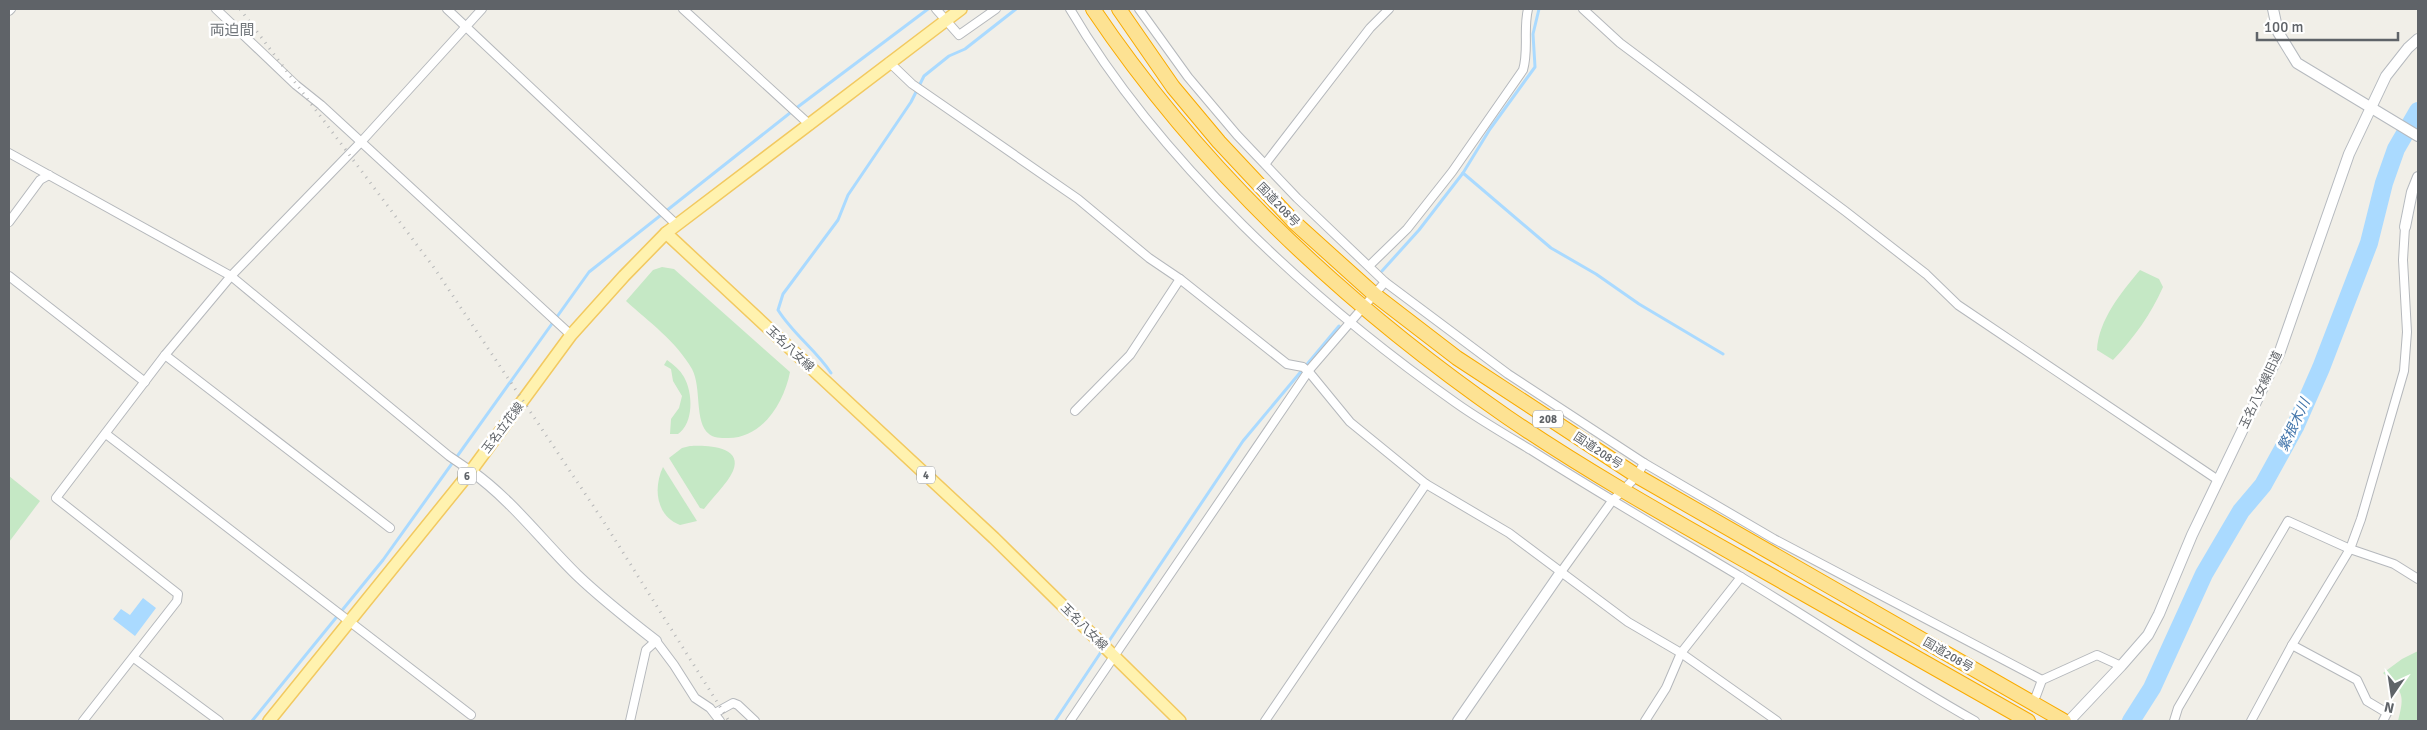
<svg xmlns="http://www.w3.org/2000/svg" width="2427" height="730" viewBox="0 0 2427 730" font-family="Signika,'Noto Sans JP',sans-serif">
<rect width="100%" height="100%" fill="#f1efe8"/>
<g fill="#c5e8c5">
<path d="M 662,267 L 674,269 L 790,372 C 784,403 762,439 727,438 C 721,438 713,438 709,434 C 694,422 702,388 692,369 C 676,341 649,322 626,301 L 653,270 Z"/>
<path d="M 2140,270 L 2159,279 L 2163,287 C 2151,314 2134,338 2113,360 L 2097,350 C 2099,319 2121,293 2140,270 Z"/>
<path d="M 667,360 C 674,365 680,370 684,377 C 693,393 694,423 678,434 L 670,434 L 671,419 L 679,408 L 682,396 L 673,381 L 671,369 L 664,365 Z"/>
<path d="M 690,446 C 703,445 744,445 733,471 C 727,484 712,498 704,509 L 700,508 L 669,458 L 682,448 Z"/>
<path d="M 663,467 L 697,521 L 680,525 C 656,516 653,488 663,467 Z"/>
<path d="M 9,476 L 40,501 L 9,542 Z"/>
<path d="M 2418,651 L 2418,721 L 2398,721 C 2405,694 2403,692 2383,673 L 2402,659 Z"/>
</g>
<path fill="#aadaff" d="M 143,598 L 156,608 L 135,636 L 113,619 L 121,609 L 130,615 Z"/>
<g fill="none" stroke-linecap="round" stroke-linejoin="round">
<g stroke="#aadaff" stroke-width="3">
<path d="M 1463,173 L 1551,248 L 1596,274 L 1639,304 L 1723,354"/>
<path d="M 1382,271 L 1419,230 L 1463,173 L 1490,129 L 1535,67 L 1533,34 L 1539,9"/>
<path d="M 831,373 C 816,350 793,334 778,310 L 783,294 L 838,220 L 848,195 L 911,102 L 924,76 L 949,56 L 965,49 L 1016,9"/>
<path d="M 1107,644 L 1243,441 L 1339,326"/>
<path d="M 252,721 L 383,560 L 589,272 L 795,109 L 928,9"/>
<path d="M 1055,721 L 1103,649"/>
</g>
<path stroke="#aadaff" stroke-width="18" d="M 2131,721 L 2152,688 L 2204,574 L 2241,511 L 2263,485 L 2295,427 L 2321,368 L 2369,243 L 2384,183 L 2396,149 L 2418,111"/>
<g stroke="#b5b8bc" stroke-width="10">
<g id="street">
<path d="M 216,9 L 296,85 L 321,105 L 571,335"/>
<path d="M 447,9 L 677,225"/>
<path d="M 683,9 L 810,125"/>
<path d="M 936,9 L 959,35 L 996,9"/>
<path d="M 1070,9 C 1159,161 1313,302 1456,403 C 1480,420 1506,435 1531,450 C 1600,494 1671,535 1741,577 C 1819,624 1895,676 1975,721"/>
<path d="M 1139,9 L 1188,77 L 1237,135 L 1297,198 L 1385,282 L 1508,374 L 1644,463 L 1774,539 L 2042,680"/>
<path d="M 1583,9 L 1620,43 L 1845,211 L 1926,274 L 1958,305 L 2218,480"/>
<path d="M 9,11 L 11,9"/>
<path d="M 889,62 L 912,84 L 1078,199 L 1149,258 L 1180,279"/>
<path d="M 9,153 L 231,276 L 449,456 L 471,471"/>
<path d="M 1266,163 L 1370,28 L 1389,9"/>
<path d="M 9,222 L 40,180 L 49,175"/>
<path d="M 1369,266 L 1407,229 L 1452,172 L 1523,70 C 1529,50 1523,30 1528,9"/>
<path d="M 9,276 L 145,382"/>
<path d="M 165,355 L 390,528"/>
<path d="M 1075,411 L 1130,355 L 1180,279 L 1287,364 L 1303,367 L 1309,372 L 1350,422 L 1426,484 L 1509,533 L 1628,622 L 1681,653 L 1777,721"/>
<path d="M 106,434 L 471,715"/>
<path d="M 1561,572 L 1612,501 L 1637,476 L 1644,463"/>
<path d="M 2292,645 L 2357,680 L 2367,701 L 2387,713 L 2383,721"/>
<path d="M 134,658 L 219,721"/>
<path d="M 2036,696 L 2042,680 L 2097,655 L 2121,666"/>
<path d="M 715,713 L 733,703 L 738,705 L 755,721"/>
<path d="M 83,721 L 177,601 L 178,594 L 56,498 L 165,355 L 231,276 L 361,142 L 482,9"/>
<path d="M 630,721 L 646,650 L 656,641 L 674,665 L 695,698 L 710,708 L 720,721"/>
<path d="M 1070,721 L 1310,369 L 1385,282"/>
<path d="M 1265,721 L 1426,484"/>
<path d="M 1645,721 L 1666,688 L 1681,653 L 1741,577"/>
<path d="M 2174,721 L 2178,708 L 2288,521 L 2350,549 L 2394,564 L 2418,579"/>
<path d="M 2251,721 L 2292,645 L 2350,549 L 2361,519 L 2404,371 L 2407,332 L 2403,260 L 2405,227"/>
</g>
</g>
<g stroke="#b6babf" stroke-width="12">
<g id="secondary">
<path d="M 2273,9 L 2278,32 L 2297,63 L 2418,136"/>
<path d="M 2405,227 L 2412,192 L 2418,177"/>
<path d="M 471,471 C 512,500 542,541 577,575 C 602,599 629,620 656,641"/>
<path d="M 1458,721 L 1561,572"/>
<path d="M 2069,721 L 2121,666 L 2148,635 L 2159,614 L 2192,535 L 2279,354 L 2349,154 L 2386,76 L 2408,48 L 2418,39"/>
</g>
</g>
<g stroke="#f2c960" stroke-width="14">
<g id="primary">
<path d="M 666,233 L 994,538 L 1180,721"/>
<path d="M 269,721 L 471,471 L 571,335 L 624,276 L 666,233 L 961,9"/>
</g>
</g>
<g stroke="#f9ab00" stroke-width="16">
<g id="highway">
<path d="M 1093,9 C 1202,171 1347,306 1507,417 C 1586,471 1670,518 1753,565 C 1844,617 1936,669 2028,721"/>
<path d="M 1119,9 L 1173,87 L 1219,142 L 1295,223 L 1375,295 L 1457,358 L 1637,476 L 2064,721"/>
</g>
</g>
<use href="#street" stroke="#fff" stroke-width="8"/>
<use href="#secondary" stroke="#fff" stroke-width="10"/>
<use href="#primary" stroke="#fff2af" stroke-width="11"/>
<use href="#highway" stroke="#fde293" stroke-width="14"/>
<path stroke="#b6b7b8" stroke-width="3" stroke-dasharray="1 6" stroke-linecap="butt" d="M 240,9 L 435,269 L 602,519 L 729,721"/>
</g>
<g text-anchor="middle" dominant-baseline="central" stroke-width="5" stroke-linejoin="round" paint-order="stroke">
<g fill="#fff" stroke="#8f9295" stroke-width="1">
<rect x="1533" y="410.5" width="30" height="17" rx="4"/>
<rect x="917" y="466.5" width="18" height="17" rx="4"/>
<rect x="458" y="467.5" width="18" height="17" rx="4"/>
</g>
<g font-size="11" font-weight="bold" fill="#5f6368">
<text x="1548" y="419">208</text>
<text x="926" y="475">4</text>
<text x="467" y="476">6</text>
</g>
<g font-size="12" fill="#5f6368" stroke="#fff">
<text transform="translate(1278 205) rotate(46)">国道208号</text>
<text transform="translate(790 349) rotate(43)">玉名八女線</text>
<text transform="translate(2261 390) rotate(-65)">玉名八女線旧道</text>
<text transform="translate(503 428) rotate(-53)">玉名立花線</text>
<text transform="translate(1598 451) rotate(33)">国道208号</text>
<text transform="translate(1084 627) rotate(45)">玉名八女線</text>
<text transform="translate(1948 655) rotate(30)">国道208号</text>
</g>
<g font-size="14" font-style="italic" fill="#4174aa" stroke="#fff">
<text transform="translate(2294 425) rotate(-65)">繁根木川</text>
</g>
<g font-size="15" fill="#70757a" stroke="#fff">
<text x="232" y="30">両迫間</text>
</g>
</g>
<rect width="2427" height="730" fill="none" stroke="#5f6368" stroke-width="20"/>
<g transform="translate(2392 695) rotate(193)" stroke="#ffffff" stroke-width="4" paint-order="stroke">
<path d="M0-4L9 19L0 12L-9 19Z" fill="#5f6368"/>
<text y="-8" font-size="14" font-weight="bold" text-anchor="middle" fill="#5f6368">N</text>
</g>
<path d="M2257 32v8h141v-8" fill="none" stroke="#5f6368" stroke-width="2.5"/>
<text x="2264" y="32" font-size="15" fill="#5f6368" stroke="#ffffff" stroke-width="4" paint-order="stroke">100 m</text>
</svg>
